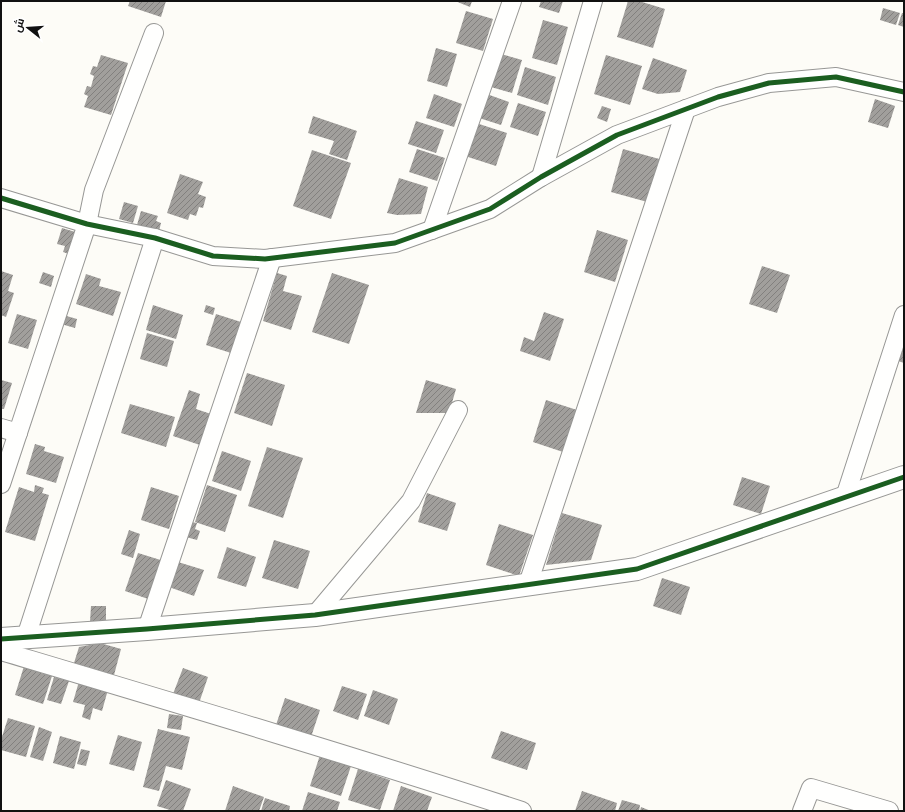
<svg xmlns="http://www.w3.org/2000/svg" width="905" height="812" viewBox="0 0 905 812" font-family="'Crimson Pro',Cairo,serif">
<defs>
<pattern id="building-hatch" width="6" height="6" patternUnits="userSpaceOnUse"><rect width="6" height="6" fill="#a19f9c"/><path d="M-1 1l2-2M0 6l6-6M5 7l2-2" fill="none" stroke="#82807e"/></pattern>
</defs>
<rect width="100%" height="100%" fill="#fdfcf7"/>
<g fill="url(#building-hatch)">
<path d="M 130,1 L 166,1 L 161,17 L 128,6 Z"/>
<path d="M 455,1 L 472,1 L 470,7 Z"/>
<path d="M 541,1 L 563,1 L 559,13 L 539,7 Z"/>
<path d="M 628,1 L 639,1 L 665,9 L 653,48 L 617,37 Z"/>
<path d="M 883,8 L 900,13 L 896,25 L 880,20 Z"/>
<path d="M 466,11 L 493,19 L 483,51 L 456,43 Z"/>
<path d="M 902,13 L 904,13 L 904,27 L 898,25 Z"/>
<path d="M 543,20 L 568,27 L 557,65 L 532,58 Z"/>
<path d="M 436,48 L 457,54 L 447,87 L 427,81 Z"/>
<path d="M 501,54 L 522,60 L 512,93 L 491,87 Z"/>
<path d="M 101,55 L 128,63 L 111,115 L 84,107 L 88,96 L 84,94 L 87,86 L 91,87 L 94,76 L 90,74 L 93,66 L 97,67 Z"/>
<path d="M 606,55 L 642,66 L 630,105 L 594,94 Z"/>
<path d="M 653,58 L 687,70 L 680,92 L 658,94 L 642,89 Z"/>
<path d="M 525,67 L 556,77 L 548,105 L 517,95 Z"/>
<path d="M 484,93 L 509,102 L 501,125 L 476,117 Z"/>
<path d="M 434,94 L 462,104 L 454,127 L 426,118 Z"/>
<path d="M 875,99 L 895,106 L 888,128 L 868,122 Z"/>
<path d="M 518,103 L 546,112 L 538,136 L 510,127 Z"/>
<path d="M 602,106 L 611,109 L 607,122 L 597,118 Z"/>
<path d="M 313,116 L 357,131 L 347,160 L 329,154 L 334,141 L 308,133 Z"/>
<path d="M 416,121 L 444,130 L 436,153 L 408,144 Z"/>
<path d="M 476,123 L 507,133 L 496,166 L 465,156 Z"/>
<path d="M 417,149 L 445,158 L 437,181 L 409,172 Z"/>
<path d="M 623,149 L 663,160 L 651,203 L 611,192 Z"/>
<path d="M 312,150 L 351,163 L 331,219 L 293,206 Z"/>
<path d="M 180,174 L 203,182 L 198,194 L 206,197 L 203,208 L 199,207 L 196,216 L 190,214 L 188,220 L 167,213 Z"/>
<path d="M 399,178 L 428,187 L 421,214 L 397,215 L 387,213 Z"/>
<path d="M 124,202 L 138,206 L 133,223 L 119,219 Z"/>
<path d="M 141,211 L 158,216 L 156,221 L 161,223 L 159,231 L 137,225 Z"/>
<path d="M 62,228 L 82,234 L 75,256 L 63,252 L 65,246 L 57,244 Z"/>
<path d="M 597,230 L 628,240 L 615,282 L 584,272 Z"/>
<path d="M 762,266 L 790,275 L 777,313 L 749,304 Z"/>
<path d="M 1,271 L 13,275 L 8,291 L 14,293 L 6,317 L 1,315 Z"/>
<path d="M 43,272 L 54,276 L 51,287 L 39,283 Z"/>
<path d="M 277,273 L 287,276 L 283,291 L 302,296 L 291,330 L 263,321 Z"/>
<path d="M 332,273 L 369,285 L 349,344 L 312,332 Z"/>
<path d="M 86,274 L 101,279 L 99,286 L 121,292 L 113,316 L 76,304 Z"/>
<path d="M 153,305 L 183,315 L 176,339 L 146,330 Z"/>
<path d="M 206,305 L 215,308 L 213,315 L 204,312 Z"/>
<path d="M 544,312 L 564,319 L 550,361 L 520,351 L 524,337 L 534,341 Z"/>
<path d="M 17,314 L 37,320 L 28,349 L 8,343 Z"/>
<path d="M 216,314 L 241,322 L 231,353 L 206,345 Z"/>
<path d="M 63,315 L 77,319 L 75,328 L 61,324 Z"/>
<path d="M 147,333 L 174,341 L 167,367 L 140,359 Z"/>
<path d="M 900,344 L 904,345 L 904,363 L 895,360 Z"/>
<path d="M 247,373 L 285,385 L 272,426 L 234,413 Z"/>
<path d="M 1,380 L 12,383 L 4,409 L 1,409 Z"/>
<path d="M 426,380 L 456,389 L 449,413 L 416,413 Z"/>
<path d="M 189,390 L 200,394 L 196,409 L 211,414 L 200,445 L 173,436 Z"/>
<path d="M 546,400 L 577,410 L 563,452 L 533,442 Z"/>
<path d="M 130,404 L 175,417 L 166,447 L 121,433 Z"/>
<path d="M 35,444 L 45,447 L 44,451 L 64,457 L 56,483 L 26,474 Z"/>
<path d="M 267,447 L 303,458 L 283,518 L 248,506 Z"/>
<path d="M 222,451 L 251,461 L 241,491 L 212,481 Z"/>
<path d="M 742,477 L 770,486 L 761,514 L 733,505 Z"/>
<path d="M 35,485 L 44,488 L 42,493 L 49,495 L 35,541 L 5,532 L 19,487 L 34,492 Z"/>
<path d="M 207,485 L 237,495 L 225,532 L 195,522 Z"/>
<path d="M 151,487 L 179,496 L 169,529 L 141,520 Z"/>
<path d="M 427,493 L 456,503 L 447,531 L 418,522 Z"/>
<path d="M 562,513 L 602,525 L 591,560 L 546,565 Z"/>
<path d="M 191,522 L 197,523 L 195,529 L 200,531 L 197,540 L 186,537 Z"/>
<path d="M 499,524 L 533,535 L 519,576 L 486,565 Z"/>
<path d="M 129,530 L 140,534 L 133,558 L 121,554 Z"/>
<path d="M 274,540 L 310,551 L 298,589 L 262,578 Z"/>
<path d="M 227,547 L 256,557 L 246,587 L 217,578 Z"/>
<path d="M 138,553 L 167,562 L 154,601 L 125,591 Z"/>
<path d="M 178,562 L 204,570 L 194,596 L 169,587 Z"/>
<path d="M 662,578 L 690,587 L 681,615 L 653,606 Z"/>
<path d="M 91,606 L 106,606 L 106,622 L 90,622 Z"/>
<path d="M 100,643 L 121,649 L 114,675 L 74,663 L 79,647 Z"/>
<path d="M 25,663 L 42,668 L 41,673 L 52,676 L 43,704 L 15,695 Z"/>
<path d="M 183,668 L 208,677 L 199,703 L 173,694 Z"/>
<path d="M 54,677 L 69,681 L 61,704 L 47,700 Z"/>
<path d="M 80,678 L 109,686 L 102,711 L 93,708 L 90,720 L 82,717 L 85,705 L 73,702 Z"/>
<path d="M 342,686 L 367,694 L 358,720 L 333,711 Z"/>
<path d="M 373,690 L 398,699 L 389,725 L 364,716 Z"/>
<path d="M 285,698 L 320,710 L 311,737 L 276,725 Z"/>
<path d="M 169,714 L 183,716 L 181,730 L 167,728 Z"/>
<path d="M 8,718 L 35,726 L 26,757 L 1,750 L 1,740 Z"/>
<path d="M 39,727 L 52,732 L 43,761 L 30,757 Z"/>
<path d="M 158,729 L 190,737 L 182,770 L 166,766 L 159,791 L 143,787 Z"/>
<path d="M 501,731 L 536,743 L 527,770 L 491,758 Z"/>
<path d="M 118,735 L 142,742 L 134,771 L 109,764 Z"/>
<path d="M 60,736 L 81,742 L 74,769 L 53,763 Z"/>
<path d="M 81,749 L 90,751 L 86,766 L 77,764 Z"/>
<path d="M 320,755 L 351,766 L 341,796 L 310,786 Z"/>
<path d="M 358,769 L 390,780 L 380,810 L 348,800 Z"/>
<path d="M 166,780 L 191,789 L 183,811 L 173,811 L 157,806 Z"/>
<path d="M 233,786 L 264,797 L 259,811 L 225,811 Z"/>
<path d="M 401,786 L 432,797 L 427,811 L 393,811 Z"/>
<path d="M 582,791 L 617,803 L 615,811 L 575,811 Z"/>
<path d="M 308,792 L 340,802 L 337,811 L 302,811 Z"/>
<path d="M 265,798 L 290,806 L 289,811 L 261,811 Z"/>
<path d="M 622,800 L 640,805 L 639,811 L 618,811 Z"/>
<path d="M 641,807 L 651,811 L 640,811 Z"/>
</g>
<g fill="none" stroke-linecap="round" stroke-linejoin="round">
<g stroke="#979795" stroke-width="20">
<g id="minor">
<path d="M 541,177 L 593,1"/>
<path d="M 1,198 L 87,224 L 155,238 L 213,256 L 265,259 L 395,243 L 490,209 L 541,177 L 617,135 L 718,97 L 769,83 L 836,77 L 904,92"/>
<path d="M 432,230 L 512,1"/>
<path d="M 1,428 L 18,433"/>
<path d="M 1,484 L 87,224 L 94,190 L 154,33"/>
<path d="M 845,497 L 904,315"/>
<path d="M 528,584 L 686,109"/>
<path d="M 315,615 L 411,501 L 458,410"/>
<path d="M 147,629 L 272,258"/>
<path d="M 26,637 L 155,238"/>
<path d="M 1,651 C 175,703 350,755 522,811"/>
<path d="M 802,811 L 811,788 L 889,811"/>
</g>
</g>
<g stroke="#979795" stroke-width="24">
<path id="tertiary" d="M 1,639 L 147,629 L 315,615 L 637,569 L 904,477"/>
</g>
<use href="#minor" stroke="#fffffe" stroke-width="18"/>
<use href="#tertiary" stroke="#fffffe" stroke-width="22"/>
<g stroke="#fff" stroke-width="8">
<g id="cycleway">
<path d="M 1,198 L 87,224 L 155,238 L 213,256 L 265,259 L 395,243 L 490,209 L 541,177 L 617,135 L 718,97 L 769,83 L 836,77 L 904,92"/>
<path d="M 1,639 L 147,629 L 315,615 L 637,569 L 904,477"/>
</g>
</g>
<use href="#cycleway" stroke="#1b5e20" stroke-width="5"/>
</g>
<rect width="905" height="812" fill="none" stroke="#111111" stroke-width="4"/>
<g transform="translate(28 28) rotate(287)" stroke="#ffffff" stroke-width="3" paint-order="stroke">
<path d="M0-3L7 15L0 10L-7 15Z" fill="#111111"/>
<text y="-6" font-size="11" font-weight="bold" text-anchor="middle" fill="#111111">ش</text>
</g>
</svg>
